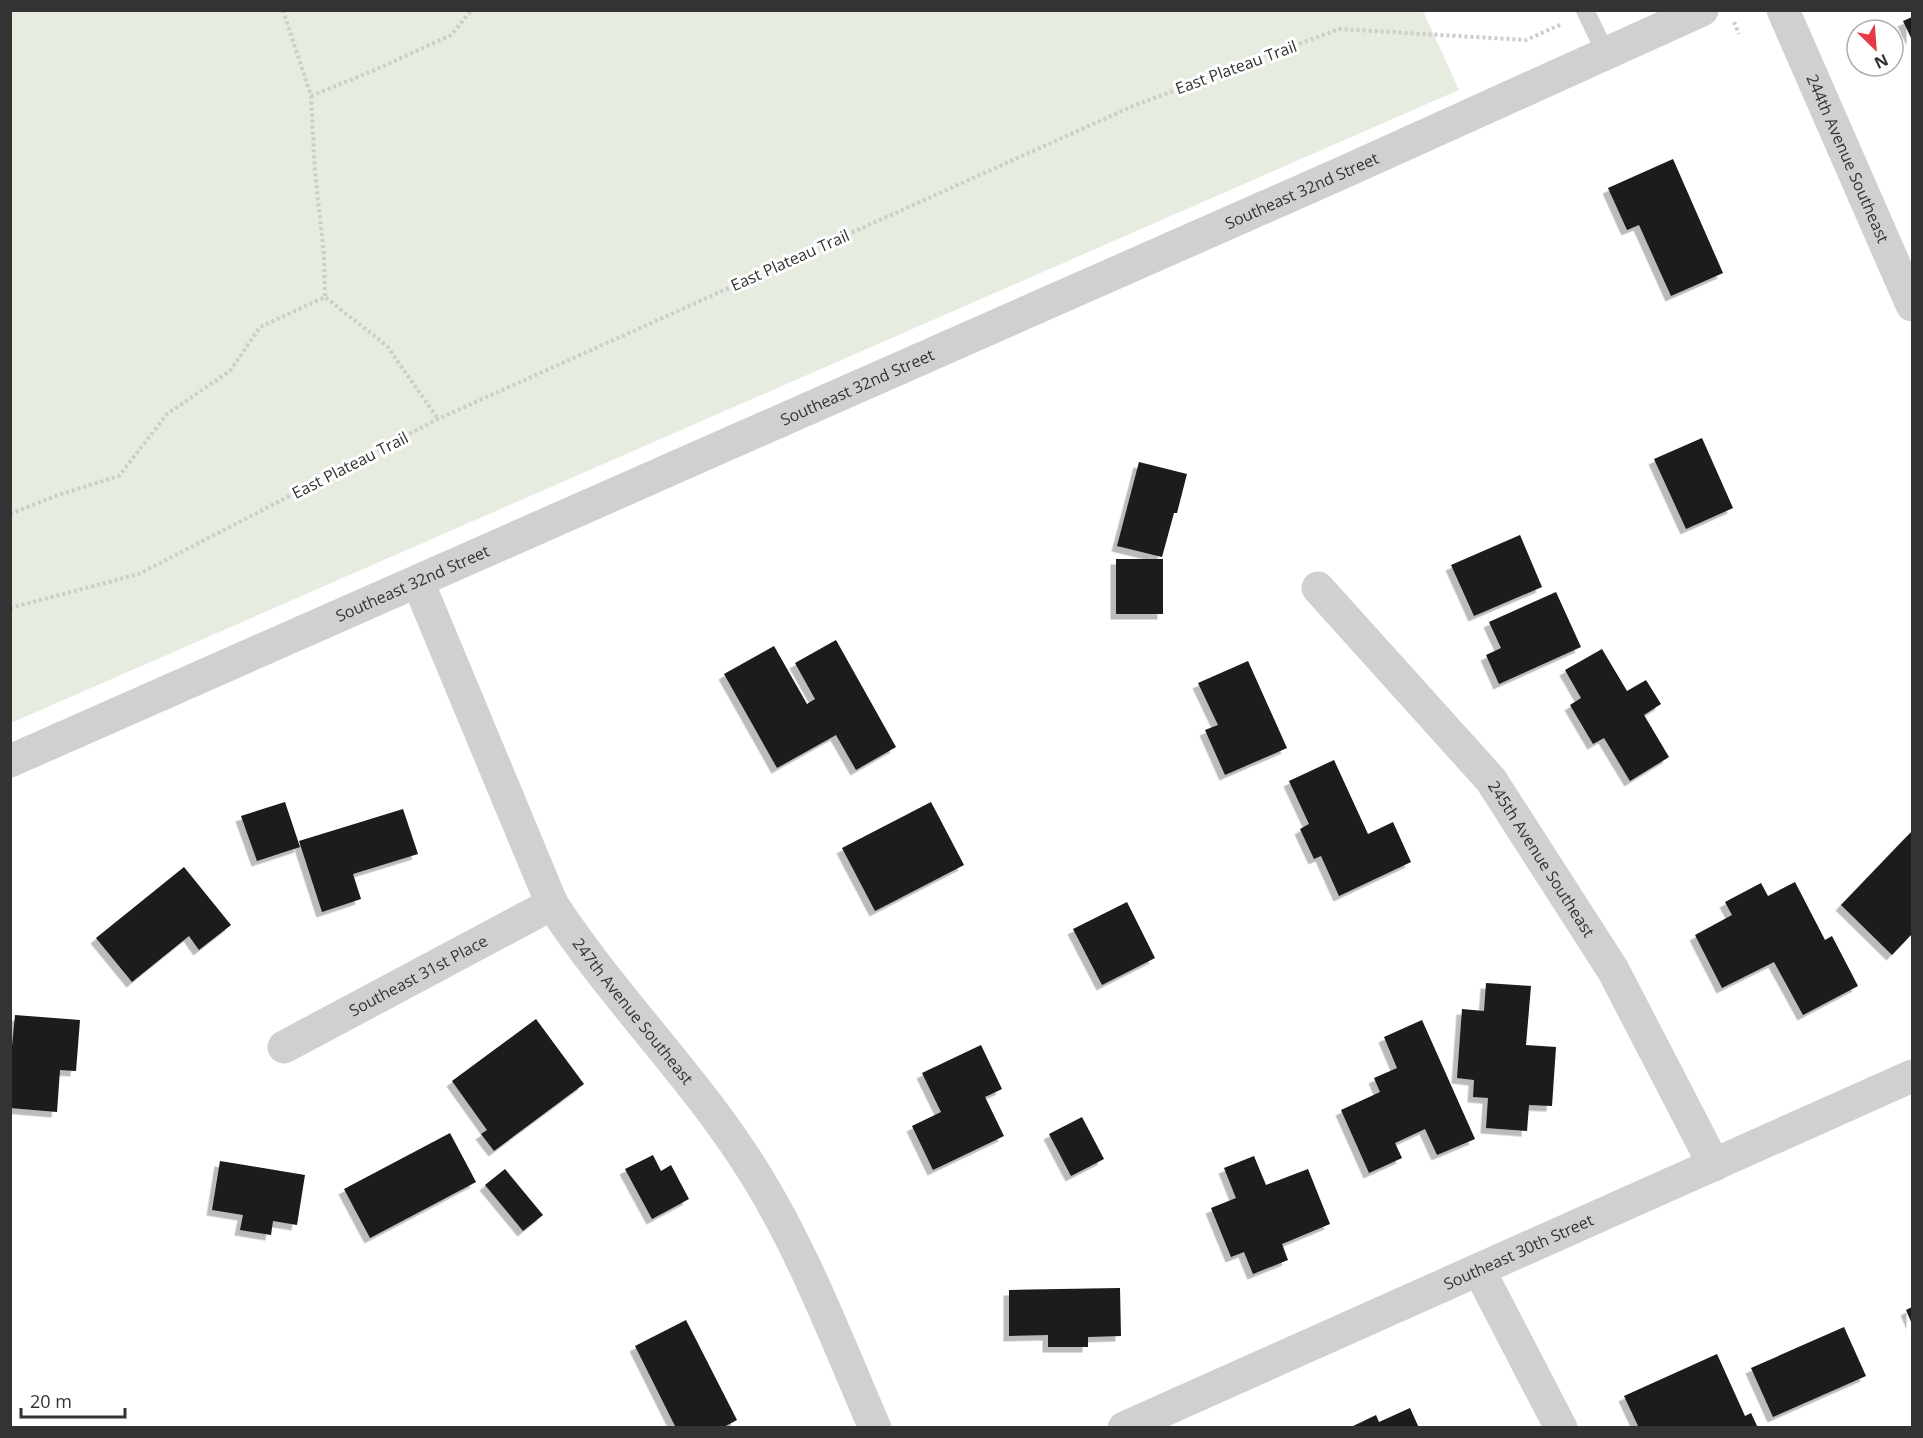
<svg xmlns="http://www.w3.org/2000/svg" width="1923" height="1438" viewBox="0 0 1923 1438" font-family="'Open Sans',sans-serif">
<defs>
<filter id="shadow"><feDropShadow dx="-5.5" dy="5.5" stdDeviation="0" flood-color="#0004"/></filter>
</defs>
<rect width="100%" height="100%" fill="#fff"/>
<path fill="#e6ecdf" d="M 11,10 L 1423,11 L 1459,90 L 11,723 Z"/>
<g fill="#1a1a1a" filter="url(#shadow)">
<path d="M 1912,17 L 1912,40 L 1903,21 Z"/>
<path d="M 1673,159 L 1723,273 L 1671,296 L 1639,225 L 1627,230 L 1608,188 Z"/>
<path d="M 1702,438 L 1733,508 L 1686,529 L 1654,459 Z"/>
<path d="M 1139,462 L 1187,474 L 1177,513 L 1174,513 L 1162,557 L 1117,546 Z"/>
<path d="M 1520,535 L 1542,587 L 1474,616 L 1451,565 Z"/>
<rect x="1116" y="559" width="47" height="55"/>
<path d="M 1556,592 L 1581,647 L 1499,684 L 1486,655 L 1501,648 L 1489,622 Z"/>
<path d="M 836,640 L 896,747 L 856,770 L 836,735 L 777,768 L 724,674 L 774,646 L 807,704 L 815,699 L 795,663 Z"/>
<path d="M 1602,649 L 1627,691 L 1646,680 L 1661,704 L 1644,715 L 1669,757 L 1630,781 L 1604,738 L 1593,744 L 1570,705 L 1581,698 L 1565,670 Z"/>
<path d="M 1248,661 L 1287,748 L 1225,775 L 1205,730 L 1218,725 L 1198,683 Z"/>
<path d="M 1334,760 L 1368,834 L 1393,822 L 1411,862 L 1339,896 L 1321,856 L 1314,859 L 1300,829 L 1309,824 L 1289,781 Z"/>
<path d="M 285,802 L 300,847 L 257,861 L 241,816 Z"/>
<path d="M 931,802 L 964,865 L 875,911 L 842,848 Z"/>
<path d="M 403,809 L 418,854 L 353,874 L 361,899 L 322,912 L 299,841 Z"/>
<path d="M 1912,831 L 1912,934 L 1892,955 L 1841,905 Z"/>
<path d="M 184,867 L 231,925 L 199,950 L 189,936 L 132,982 L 96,938 Z"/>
<path d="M 1795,882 L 1825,940 L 1832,936 L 1858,986 L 1803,1015 L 1774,962 L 1722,988 L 1695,935 L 1732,915 L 1725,902 L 1761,883 L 1768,896 Z"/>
<path d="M 1127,902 L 1155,958 L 1102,985 L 1073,929 Z"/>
<path d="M 1486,983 L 1531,986 L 1526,1045 L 1556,1047 L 1552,1106 L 1529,1105 L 1527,1131 L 1486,1128 L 1488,1098 L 1473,1097 L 1474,1080 L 1457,1078 L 1462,1009 L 1484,1011 Z"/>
<path d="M 15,1015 L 80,1020 L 76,1071 L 60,1070 L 57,1112 L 10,1108 L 10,1067 Z"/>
<path d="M 536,1019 L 584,1084 L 494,1151 L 481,1134 L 487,1130 L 452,1081 Z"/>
<path d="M 1422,1020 L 1475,1139 L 1437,1155 L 1425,1129 L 1395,1143 L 1402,1158 L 1369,1173 L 1341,1110 L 1380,1092 L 1374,1078 L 1397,1068 L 1384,1037 Z"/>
<path d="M 981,1045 L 1002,1089 L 985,1097 L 1004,1136 L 933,1170 L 912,1126 L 941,1112 L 922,1073 Z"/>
<path d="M 1082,1117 L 1104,1159 L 1071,1176 L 1049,1134 Z"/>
<path d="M 450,1133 L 476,1182 L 370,1238 L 344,1189 Z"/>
<path d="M 653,1155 L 661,1171 L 671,1165 L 689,1199 L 652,1219 L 625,1169 Z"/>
<path d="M 1254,1156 L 1266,1185 L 1308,1169 L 1330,1224 L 1282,1244 L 1288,1260 L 1253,1274 L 1244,1252 L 1231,1257 L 1211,1208 L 1236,1198 L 1224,1168 Z"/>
<path d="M 220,1161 L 305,1175 L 297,1225 L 273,1221 L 271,1235 L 240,1230 L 243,1215 L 212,1210 Z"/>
<path d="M 505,1169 L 543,1215 L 523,1231 L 485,1185 Z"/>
<path d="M 1120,1288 L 1121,1336 L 1088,1337 L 1088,1347 L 1048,1347 L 1048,1335 L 1009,1336 L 1009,1290 Z"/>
<path d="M 1912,1307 L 1912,1324 L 1906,1310 Z"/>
<path d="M 686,1320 L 737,1420 L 722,1428 L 676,1428 L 635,1346 Z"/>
<path d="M 1844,1327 L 1866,1376 L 1773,1417 L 1751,1368 Z"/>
<path d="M 1717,1354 L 1745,1416 L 1751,1413 L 1758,1428 L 1639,1428 L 1624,1396 Z"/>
<path d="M 1410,1408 L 1419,1428 L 1349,1428 L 1376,1415 L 1379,1422 Z"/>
</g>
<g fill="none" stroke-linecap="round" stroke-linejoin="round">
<g stroke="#cdcdcd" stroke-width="4" stroke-dasharray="3 3" stroke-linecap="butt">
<path d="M 283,10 L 311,96 L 315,172 L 324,255 L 325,297"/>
<path d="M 1734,22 L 1739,34"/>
<path d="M 311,96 L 375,70 L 451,35 L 472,10"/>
<path d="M 10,514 L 58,495 L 119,476 L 167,414 L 230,371 L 260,327 L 325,297 L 387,346 L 438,419"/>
<path d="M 10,608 L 139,574 L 438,419 L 1133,106 L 1339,29 L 1526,40 L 1562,24"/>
</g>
<path stroke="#d0d0d0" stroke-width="18" d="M 1585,10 L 1606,54"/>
<g stroke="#d0d0d0" stroke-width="33">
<path id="s1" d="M 418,582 L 552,904 C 614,999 697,1079 757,1177 C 805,1255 838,1343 875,1428"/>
<path id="s2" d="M 1318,588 L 1491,780 L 1613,970 L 1714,1165"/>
<path id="s3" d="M 284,1047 L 552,904"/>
<path d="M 1479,1270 L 1561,1428"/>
<path id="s4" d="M 1124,1428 L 1912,1076"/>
</g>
<g stroke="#d0d0d0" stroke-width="33">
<path id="s5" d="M 1783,10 L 1912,305"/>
<path id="s6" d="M 10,761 L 1344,172 L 1702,10"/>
</g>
</g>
<g text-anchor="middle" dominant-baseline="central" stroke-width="6" stroke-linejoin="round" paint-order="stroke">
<g font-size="16" fill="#333" stroke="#fff">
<text transform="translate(1236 67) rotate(-20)">East Plateau Trail</text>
<text stroke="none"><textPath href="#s5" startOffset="162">244th Avenue Southeast</textPath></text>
<text stroke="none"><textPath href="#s6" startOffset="1412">Southeast 32nd Street</textPath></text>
<text transform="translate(790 260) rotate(-24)">East Plateau Trail</text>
<text stroke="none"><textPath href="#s6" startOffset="926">Southeast 32nd Street</textPath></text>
<text transform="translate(350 465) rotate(-27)">East Plateau Trail</text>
<text stroke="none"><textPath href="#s6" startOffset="440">Southeast 32nd Street</textPath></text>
<text stroke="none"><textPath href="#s2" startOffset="352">245th Avenue Southeast</textPath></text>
<text stroke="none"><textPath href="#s3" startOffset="152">Southeast 31st Place</textPath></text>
<text stroke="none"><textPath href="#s1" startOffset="483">247th Avenue Southeast</textPath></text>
<text stroke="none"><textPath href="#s4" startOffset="432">Southeast 30th Street</textPath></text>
</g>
</g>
<rect width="1923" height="1438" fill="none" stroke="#333333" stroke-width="24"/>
<g transform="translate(1875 48) rotate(155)"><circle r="28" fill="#ffffff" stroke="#adadad" stroke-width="1.5"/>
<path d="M0-4.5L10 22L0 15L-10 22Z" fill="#e63946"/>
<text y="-9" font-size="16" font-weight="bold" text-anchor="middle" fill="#333333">N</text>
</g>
<path d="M21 1408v9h104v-9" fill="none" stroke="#333333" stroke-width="3"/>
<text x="30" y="1408" font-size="18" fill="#333333" stroke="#ffffff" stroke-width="4.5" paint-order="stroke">20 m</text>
</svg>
